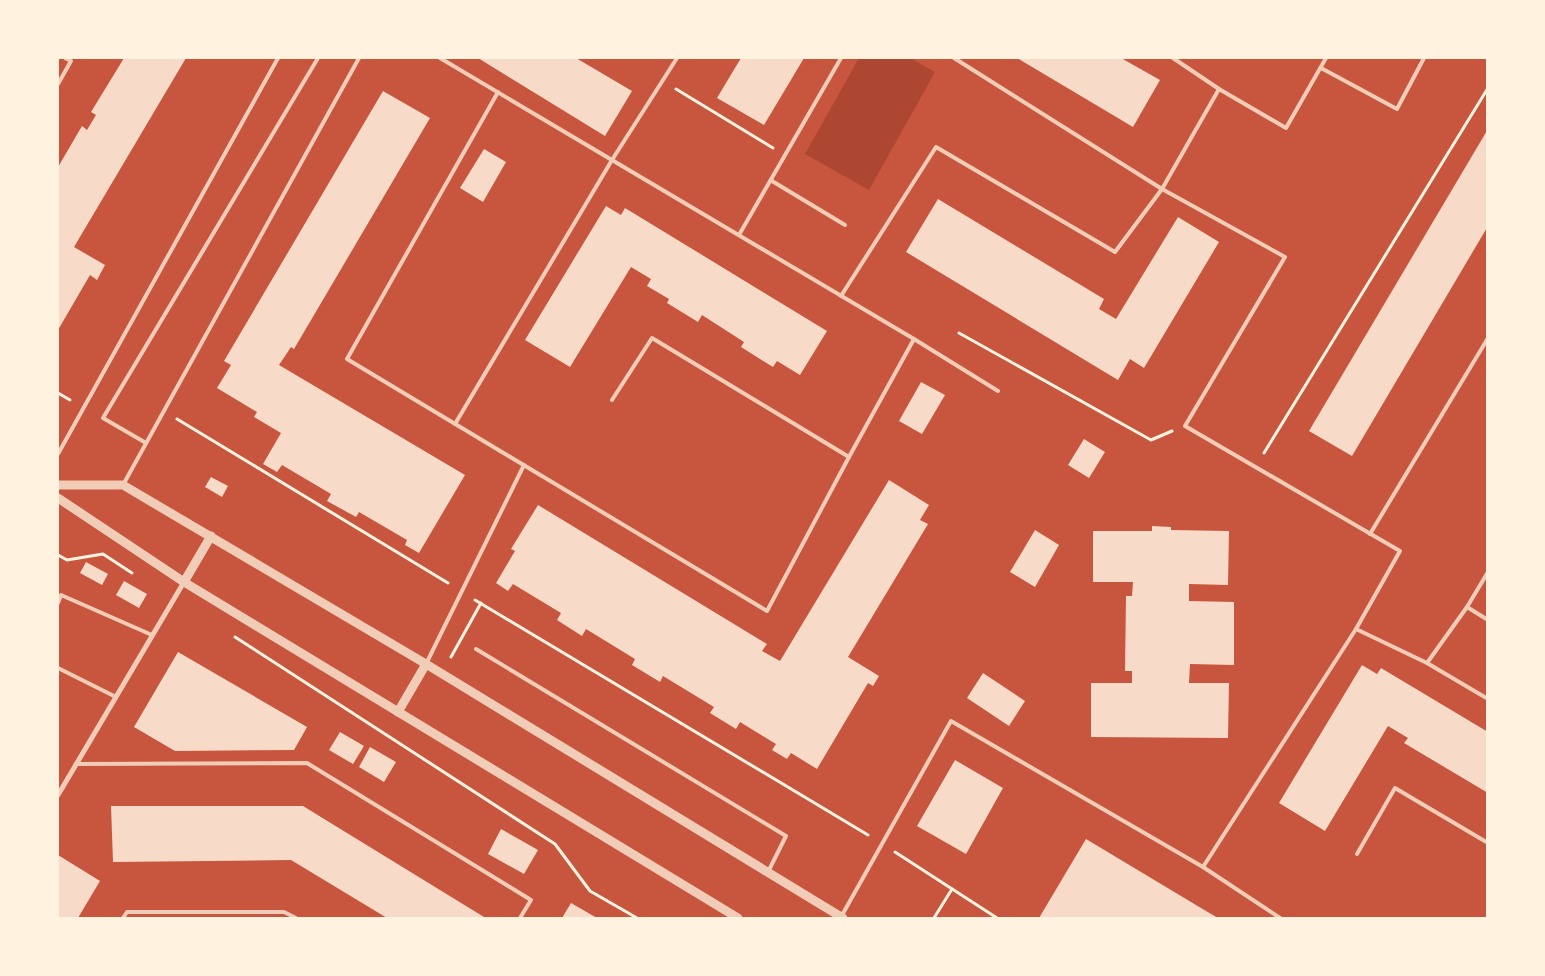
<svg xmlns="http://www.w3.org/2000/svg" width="1545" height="976" viewBox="0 0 1545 976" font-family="'Fira Sans Condensed',sans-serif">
<rect width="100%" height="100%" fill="#c8553d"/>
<path fill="#ae4732" d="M 859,58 L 910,58 L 935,72 L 869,190 L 805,154 Z"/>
<g fill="#f7dbc8">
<path d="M 124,58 L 186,58 L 74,247 L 105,265 L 97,280 L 90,275 L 58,330 L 58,167 L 82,126 L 87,130 L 96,115 L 91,112 Z"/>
<path d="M 478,58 L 576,58 L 632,91 L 605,136 Z"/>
<path d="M 741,58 L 804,58 L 764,125 L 717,98 Z"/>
<path d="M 1017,58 L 1121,58 L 1160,80 L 1133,127 Z"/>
<path d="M 383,91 L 430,118 L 294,349 L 291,347 L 279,365 L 465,475 L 419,553 L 405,545 L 407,540 L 359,512 L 356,517 L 327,501 L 331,494 L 282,465 L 277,472 L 263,464 L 281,433 L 254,417 L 257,412 L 217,388 L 231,365 L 224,361 Z"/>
<path d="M 1488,129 L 1488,226 L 1352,456 L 1309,431 Z"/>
<path d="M 484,149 L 506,162 L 483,202 L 460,188 Z"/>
<path d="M 938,199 L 1104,299 L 1099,309 L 1116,319 L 1178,217 L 1219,242 L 1144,368 L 1130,359 L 1118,380 L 906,252 Z"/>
<path d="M 606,206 L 621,215 L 625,208 L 827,331 L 800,375 L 777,361 L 773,367 L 741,347 L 744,342 L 702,315 L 698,322 L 667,303 L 669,299 L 647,286 L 651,279 L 631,267 L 570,367 L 525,340 Z"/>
<path d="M 921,382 L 945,395 L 922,434 L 899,421 Z"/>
<path d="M 1084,439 L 1105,452 L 1089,478 L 1068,465 Z"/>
<path d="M 211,477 L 228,486 L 222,497 L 205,487 Z"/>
<path d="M 889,480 L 929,505 L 920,520 L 928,524 L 848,657 L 879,676 L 873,686 L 868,683 L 817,769 L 791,753 L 787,759 L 772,750 L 776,744 L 740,722 L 736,729 L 710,713 L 714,707 L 663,676 L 660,682 L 632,665 L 635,659 L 586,629 L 582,636 L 557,620 L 561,613 L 513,584 L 508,591 L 496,583 L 515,551 L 511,549 L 538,505 L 767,644 L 762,651 L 780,661 Z"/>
<path d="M 1152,526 L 1171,527 L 1171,530 L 1229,531 L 1228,585 L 1189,584 L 1189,601 L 1234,602 L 1234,665 L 1190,664 L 1189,683 L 1229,683 L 1228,738 L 1091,737 L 1091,683 L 1132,683 L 1132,671 L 1125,671 L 1126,596 L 1132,596 L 1133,582 L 1093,582 L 1093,531 L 1152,531 Z"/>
<path d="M 1035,530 L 1059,545 L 1035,587 L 1010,572 Z"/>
<path d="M 86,562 L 108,574 L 102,585 L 80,573 Z"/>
<path d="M 124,581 L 147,594 L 139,608 L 116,595 Z"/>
<path d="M 178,652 L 307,727 L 294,750 L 175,751 L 134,727 Z"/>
<path d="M 1362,665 L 1377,674 L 1381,668 L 1488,732 L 1488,793 L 1404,743 L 1408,738 L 1388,726 L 1325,831 L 1279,803 Z"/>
<path d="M 983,673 L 1025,701 L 1009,726 L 967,698 Z"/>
<path d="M 340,732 L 364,746 L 353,764 L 329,750 Z"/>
<path d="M 370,747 L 396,762 L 384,782 L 359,767 Z"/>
<path d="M 955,760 L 1003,788 L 966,854 L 917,826 Z"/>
<path d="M 111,806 L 303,806 L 484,917 L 483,918 L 387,918 L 291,860 L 113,862 Z"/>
<path d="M 501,829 L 538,850 L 524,874 L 488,854 Z"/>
<path d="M 1086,839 L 1201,908 L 1218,918 L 1039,918 Z"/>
<path d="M 58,855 L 100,881 L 78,918 L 58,918 Z"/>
<path d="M 571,903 L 597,918 L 562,918 Z"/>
</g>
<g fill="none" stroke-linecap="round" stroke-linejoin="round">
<g stroke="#fff3e0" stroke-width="3">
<path d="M 676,89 L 773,148"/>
<path d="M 959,333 L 1151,440 L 1172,431"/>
<path d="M 58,393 L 70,400"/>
<path d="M 177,419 L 448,583"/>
<path d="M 1264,453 L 1488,88"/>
<path d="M 58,555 L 67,560 L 103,554 L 132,573"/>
<path d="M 475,600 L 868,835"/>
<path d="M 235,637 L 555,844 L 590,891 L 637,918"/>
<path d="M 451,657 L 481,603"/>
<path d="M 895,852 L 997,918"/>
<path d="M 934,918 L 952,889"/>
</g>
<g stroke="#f1ccb7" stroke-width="4">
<path d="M 440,58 L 914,339 L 998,391"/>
<path d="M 954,58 L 1162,189 L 1285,257 L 1185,426 L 1400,551 L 1356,629 L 1203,867"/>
<path d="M 1173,58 L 1219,89 L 1286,128 L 1326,58"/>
<path d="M 1321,68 L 1397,109 L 1424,58"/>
<path d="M 58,84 L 71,61 L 65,58"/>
<path d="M 498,92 L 347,359 L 767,611 L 849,457 L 914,339"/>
<path d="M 772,181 L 845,225"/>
<path d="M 739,235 L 841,58"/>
<path d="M 841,296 L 936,147 L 1115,252 L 1162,189 L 1219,89"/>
<path d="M 612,400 L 652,338 L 849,457"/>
<path d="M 455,424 L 612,160 L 677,58"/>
<path d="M 146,443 L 103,418 L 318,58"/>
<path d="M 58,454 L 278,58"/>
<path d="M 123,485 L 359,58"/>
<path d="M 1370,534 L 1488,338"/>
<path d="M 58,603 L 61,595 L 152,635"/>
<path d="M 1467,607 L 1488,620"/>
<path d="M 1356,629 L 1427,663 L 1488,699"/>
<path d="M 476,649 L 786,836 L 768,872"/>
<path d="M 1427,663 L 1467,607 L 1488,572"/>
<path d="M 426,664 L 524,465"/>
<path d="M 58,668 L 116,697"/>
<path d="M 76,764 L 307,763 L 531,900 L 520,918"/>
<path d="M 1357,854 L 1395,788 L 1488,843"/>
<path d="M 841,917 L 951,721 L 1203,867 L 1280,918"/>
<path d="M 123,918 L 127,912 L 284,912 L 296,918"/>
</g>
<path stroke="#f1ccb7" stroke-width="5" d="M 58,795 L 184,582"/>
<g stroke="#f1ccb7" stroke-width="9">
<path d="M 58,485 L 123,485 L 426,664 L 843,918"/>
<path d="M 58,498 L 184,582 L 738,918"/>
<path d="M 184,582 L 211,536"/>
<path d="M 398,712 L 426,664"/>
</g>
</g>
<rect width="1545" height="976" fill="none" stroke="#fff3e0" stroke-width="118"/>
</svg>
